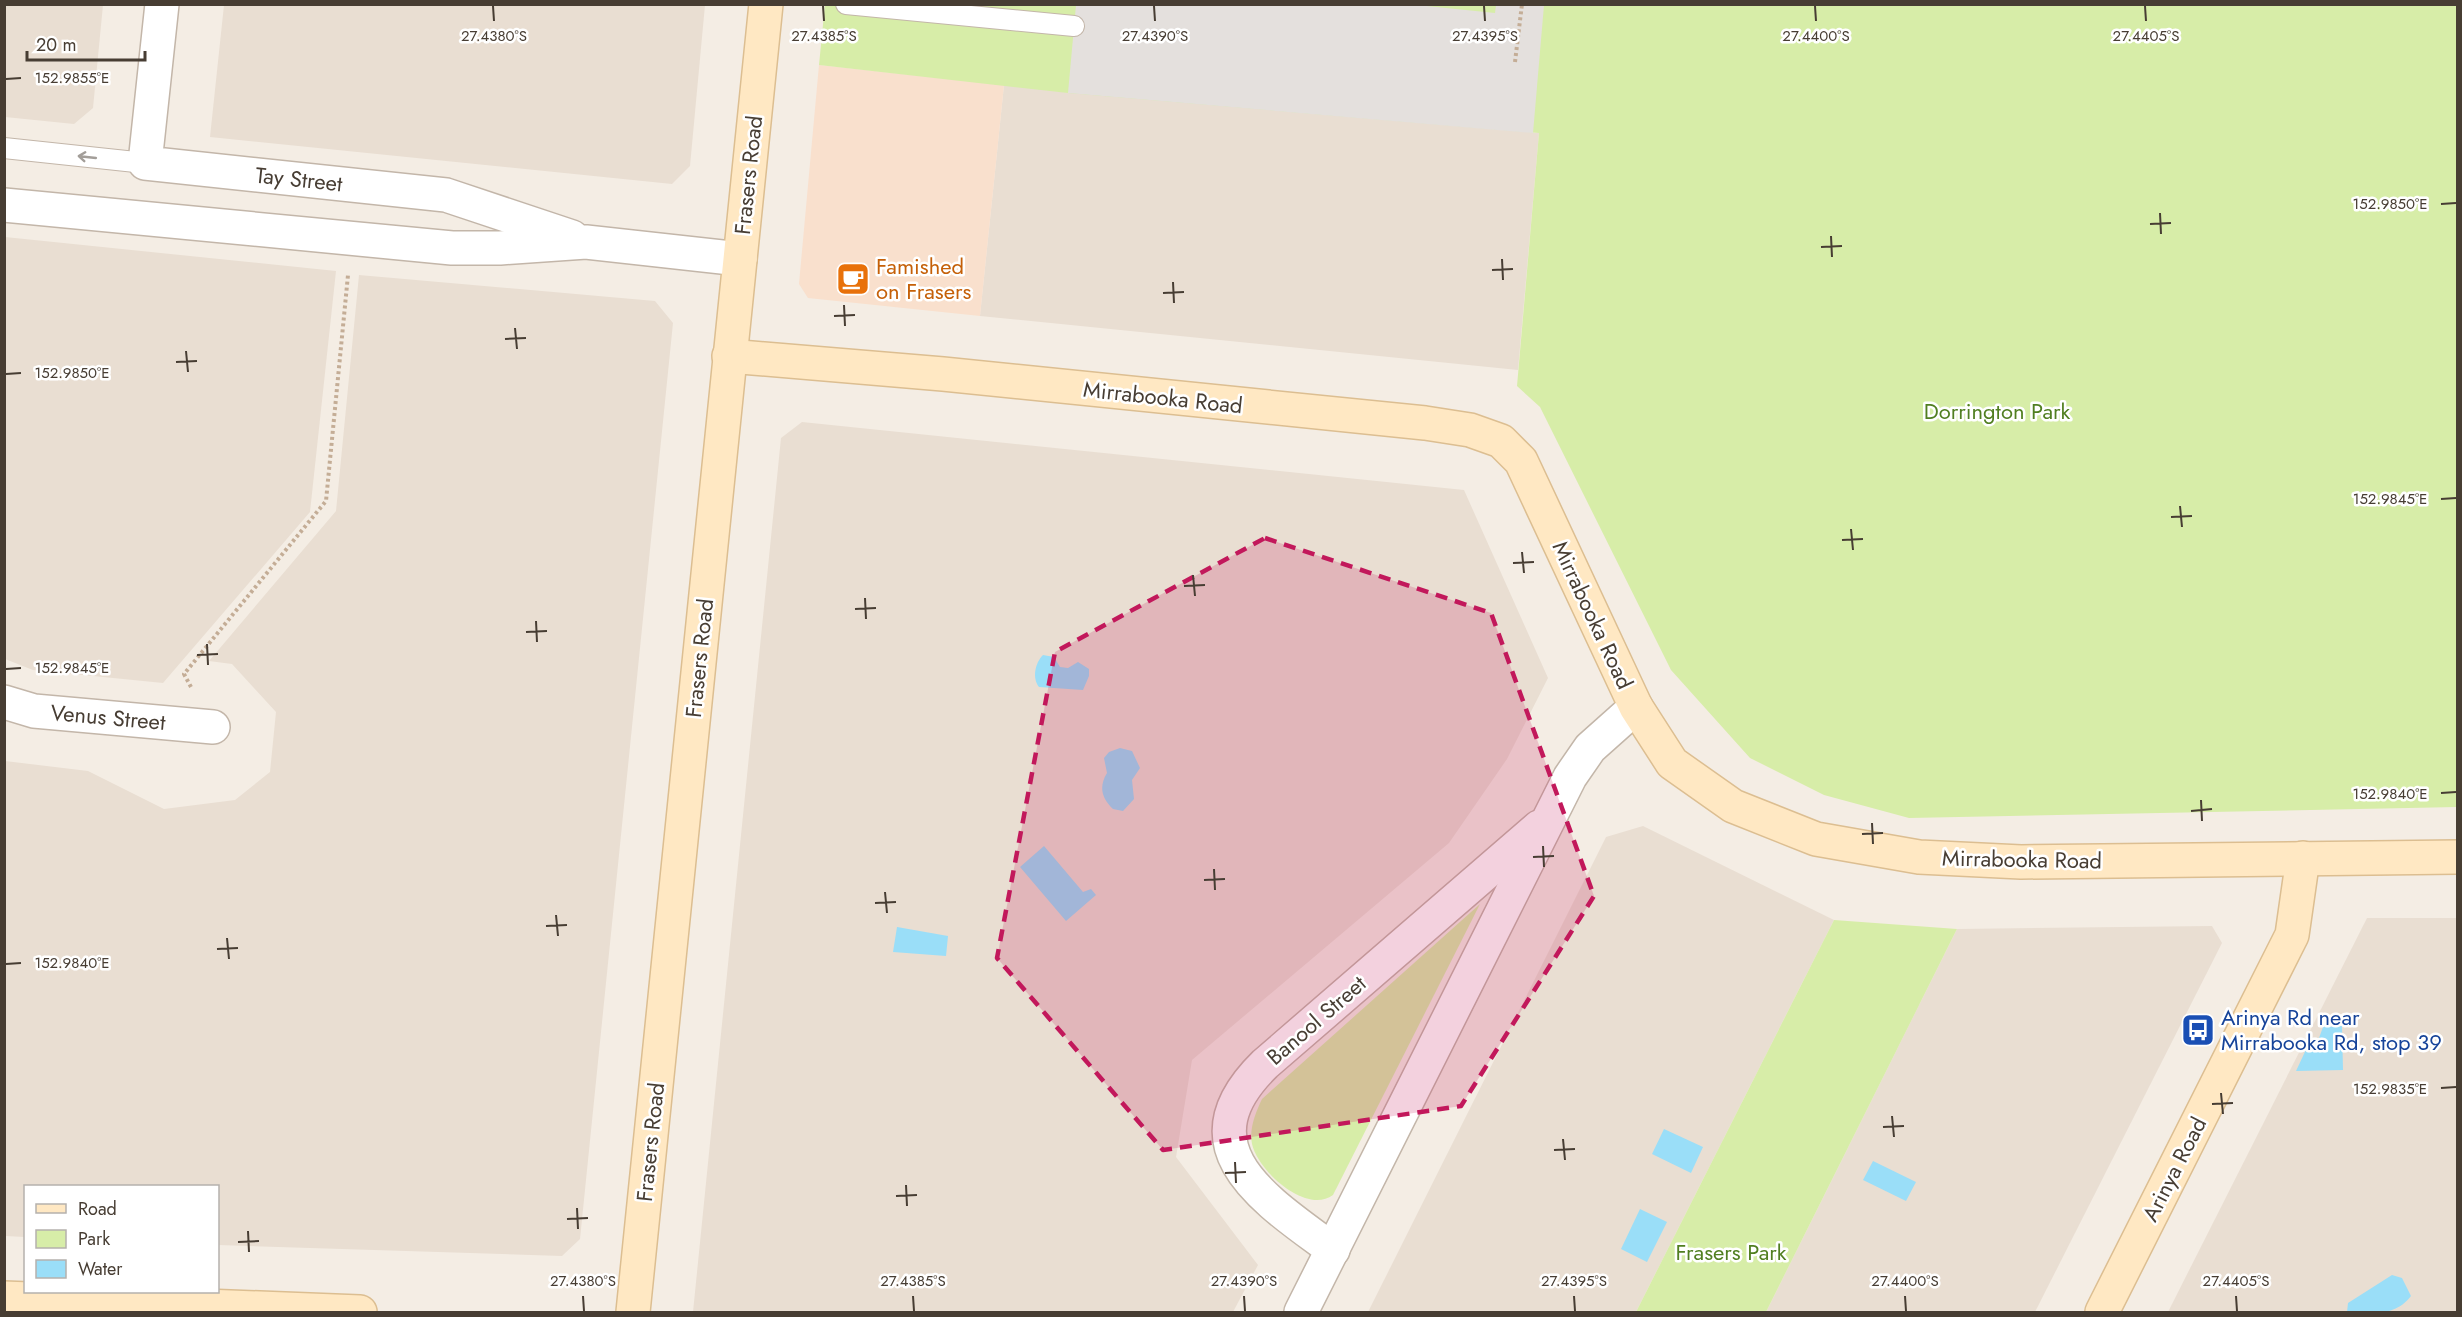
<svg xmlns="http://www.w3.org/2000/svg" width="2462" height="1317" viewBox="0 0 2462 1317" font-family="Jost,sans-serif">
<rect width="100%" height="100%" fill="#f4ede4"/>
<g fill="#e9ded2">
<path d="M 4,5 L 103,5 L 93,108 L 74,124 L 5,117 Z"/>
<path d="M 224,5 L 705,5 L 690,166 L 672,184 L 210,137 Z"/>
<path d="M 1004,85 L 1539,133 L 1518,370 L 980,316 Z"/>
<path d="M 5,237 L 336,271 L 310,512 L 163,683 L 33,670 L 5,659 Z"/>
<path d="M 359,275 L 655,301 L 673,323 L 580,1239 L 562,1256 L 218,1245 L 218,1186 L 26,1186 L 25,1237 L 5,1236 L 5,761 L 88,771 L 164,809 L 235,800 L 270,772 L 276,712 L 232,664 L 209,661 L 336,511 Z"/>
<path d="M 802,422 L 1464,490 L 1548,678 L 1507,759 L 1449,843 L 1192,1060 L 1176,1157 L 1258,1265 L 1233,1312 L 693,1312 L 781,438 Z"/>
<path d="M 1643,826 L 1834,920 L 1636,1312 L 1368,1312 L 1606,837 Z"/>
<path d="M 2367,918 L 2457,918 L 2457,1312 L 2168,1312 Z"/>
<path d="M 2212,926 L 2222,943 L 2035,1312 L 1766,1312 L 1957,929 Z"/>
</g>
<path fill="#f9e0cd" d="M 819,65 L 1004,85 L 980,316 L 808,298 L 799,284 Z"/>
<g fill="#d7eda8">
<path d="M 825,4 L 2457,5 L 2457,807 L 1909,818 L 1824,795 L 1750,758 L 1671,670 L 1540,407 L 1517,386 L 1539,133 L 1068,93 L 819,65 Z"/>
<path d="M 1480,904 L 1333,1195 C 1306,1215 1258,1171 1252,1144 C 1249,1129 1255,1114 1262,1099 Z"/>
<path d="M 1834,920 L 1957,929 L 1766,1312 L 1636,1312 Z"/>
</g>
<path fill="#e4e0dd" d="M 1407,4 L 1495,13 L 1496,5 L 1544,5 L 1533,133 L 1068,93 L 1076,5 Z"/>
<g fill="#9adef8">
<path d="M 1043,655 L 1054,657 L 1060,667 L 1068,668 L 1078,662 L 1089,669 L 1089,676 L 1083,690 L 1039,687 C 1032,678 1035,663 1043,655 Z"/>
<path d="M 1120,748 L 1132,751 L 1140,768 L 1132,780 L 1134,799 L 1123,811 L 1113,809 C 1101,798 1099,786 1107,773 L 1104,758 L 1109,752 Z"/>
<path d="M 1044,846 L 1083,892 L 1091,889 L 1096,895 L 1066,921 L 1020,867 Z"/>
<path d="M 897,927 L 948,936 L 946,956 L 893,952 Z"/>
<path d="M 2342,1026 L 2343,1070 L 2296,1071 L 2310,1041 L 2319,1038 L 2323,1027 Z"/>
<path d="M 1664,1129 L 1703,1147 L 1691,1173 L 1652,1154 Z"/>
<path d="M 1873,1161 L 1916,1182 L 1906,1201 L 1863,1180 Z"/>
<path d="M 1640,1209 L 1667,1222 L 1647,1262 L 1621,1249 Z"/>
<path d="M 2392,1275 L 2402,1278 L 2411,1296 C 2395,1317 2372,1313 2347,1312 L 2348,1303 Z"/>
</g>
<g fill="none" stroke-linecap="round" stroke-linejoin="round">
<g stroke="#c3b6a9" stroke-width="22">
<g id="lane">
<path d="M 846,4 L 1074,26"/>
<path d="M 4,148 L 145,163"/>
</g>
</g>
<g stroke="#c3b6a9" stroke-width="36">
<g id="street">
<path d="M 162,4 L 145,163 L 446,195 L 572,237"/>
<path d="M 4,205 L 452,248 L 500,248 L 586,242 L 740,259"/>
<path d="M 4,702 L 34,711 L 213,727"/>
<path d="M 1333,1250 C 1267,1201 1179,1148 1265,1064 L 1539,827"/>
<path d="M 1301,1312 L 1570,777 L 1590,748 L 1636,707"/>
</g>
</g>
<g stroke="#dcbe91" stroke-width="36">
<g id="secondary">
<path d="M 729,356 L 943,374 L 1425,423 L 1470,430 L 1501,441 L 1521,461 L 1636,707 L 1672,763 L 1733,806 L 1816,839 L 1919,857 L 2021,862 L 2458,857"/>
<path d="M 4,1298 L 360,1312"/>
<path d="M 633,1312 L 766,4"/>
<path d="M 2102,1312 L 2292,935 L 2303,858"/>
</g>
</g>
<g stroke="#c4ad96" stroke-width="4" stroke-dasharray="3 3" stroke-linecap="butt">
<path d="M 1515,62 L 1522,4"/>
<path d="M 191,687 L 184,674 L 326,501 L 348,275"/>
</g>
<use href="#lane" stroke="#fff" stroke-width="20"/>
<use href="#street" stroke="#fff" stroke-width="33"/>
<use href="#secondary" stroke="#ffe8c3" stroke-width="33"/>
</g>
<defs><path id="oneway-shaft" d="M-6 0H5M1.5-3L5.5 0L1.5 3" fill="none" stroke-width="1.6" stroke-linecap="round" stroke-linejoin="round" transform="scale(1.5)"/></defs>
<use stroke="#a39e99" href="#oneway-shaft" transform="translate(87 157) rotate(-174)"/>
<path fill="#c2185b" fill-opacity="0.2" stroke="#c2185b" stroke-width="4.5" stroke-dasharray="12 8" stroke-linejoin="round" d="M 1265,538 L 1491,613 L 1594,896 L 1461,1106 L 1163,1150 L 997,958 L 1055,652 Z"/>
<path fill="none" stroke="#473d33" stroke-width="2" d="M 493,6 L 494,21M 823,6 L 824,21M 1154,6 L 1155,21M 1484,6 L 1485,21M 1815,6 L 1816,21M 2145,6 L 2146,21M 6,79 L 21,78M 2441,204 L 2456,203M 2160,213 L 2161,234M 2150,224 L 2171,223M 1831,236 L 1832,257M 1821,247 L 1842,246M 1502,259 L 1503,280M 1492,270 L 1513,269M 1173,282 L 1174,303M 1163,293 L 1184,292M 844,305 L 845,326M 834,316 L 855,315M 515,328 L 517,349M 505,339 L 526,338M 186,351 L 188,372M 176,362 L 197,361M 6,374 L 21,373M 2441,499 L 2456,498M 2180,506 L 2182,527M 2171,517 L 2192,516M 1851,529 L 1853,550M 1842,540 L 1863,539M 1522,552 L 1524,573M 1513,563 L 1534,562M 1193,575 L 1195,596M 1184,586 L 1205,585M 865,598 L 866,619M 855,609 L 876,608M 536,621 L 537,642M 526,632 L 547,631M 207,644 L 208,665M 197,655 L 218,654M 6,669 L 21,668M 2441,793 L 2456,792M 2201,800 L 2202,821M 2191,811 L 2212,809M 1872,823 L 1873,844M 1862,834 L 1883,833M 1543,846 L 1544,867M 1533,857 L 1554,856M 1214,869 L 1215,890M 1204,880 L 1225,879M 885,892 L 887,913M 875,903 L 896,902M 556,915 L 558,936M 546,926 L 567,925M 227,938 L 229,959M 217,949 L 238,948M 6,964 L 21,963M 2441,1088 L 2456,1087M 2221,1093 L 2223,1114M 2212,1104 L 2233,1103M 1892,1116 L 1894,1137M 1883,1127 L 1904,1126M 1563,1139 L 1565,1160M 1554,1150 L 1575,1149M 1235,1162 L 1236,1183M 1225,1173 L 1246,1172M 906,1185 L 907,1206M 896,1196 L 917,1195M 577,1208 L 578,1229M 567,1219 L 588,1218M 248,1231 L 249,1252M 238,1242 L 259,1241M 583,1296 L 584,1311M 913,1296 L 914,1311M 1244,1296 L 1245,1311M 1574,1296 L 1575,1311M 1905,1296 L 1906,1311M 2236,1296 L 2237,1311"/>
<defs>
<g id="cafe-square" transform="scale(1.725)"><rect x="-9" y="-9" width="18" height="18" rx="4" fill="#e8710a" stroke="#fff"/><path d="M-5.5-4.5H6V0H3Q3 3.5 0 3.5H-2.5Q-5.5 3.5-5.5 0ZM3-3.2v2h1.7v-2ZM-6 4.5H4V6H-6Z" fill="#fff"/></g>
<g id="bus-square" transform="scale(1.725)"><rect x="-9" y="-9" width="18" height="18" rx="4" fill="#1a4fb4" stroke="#fff"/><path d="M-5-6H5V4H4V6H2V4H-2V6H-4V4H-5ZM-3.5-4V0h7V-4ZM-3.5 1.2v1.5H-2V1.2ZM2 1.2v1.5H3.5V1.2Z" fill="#fff"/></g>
</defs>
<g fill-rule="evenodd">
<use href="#cafe-square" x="853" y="279"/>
<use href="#bus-square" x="2198" y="1030"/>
</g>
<g text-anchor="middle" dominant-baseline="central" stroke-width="5" stroke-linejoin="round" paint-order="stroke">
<g font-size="22" fill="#473d33" stroke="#fff">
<text transform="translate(748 175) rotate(-84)">Frasers Road</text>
<text transform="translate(299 179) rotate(6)">Tay Street</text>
<text transform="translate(1163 397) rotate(6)">Mirrabooka Road</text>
<text transform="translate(1593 615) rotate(65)">Mirrabooka Road</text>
<text transform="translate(699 658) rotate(-84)">Frasers Road</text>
<text transform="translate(108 717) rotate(5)">Venus Street</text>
<text transform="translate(2022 859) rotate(1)">Mirrabooka Road</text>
<text transform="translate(1316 1020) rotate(-41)">Banool Street</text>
<text transform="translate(650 1142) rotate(-84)">Frasers Road</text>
<text transform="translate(2174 1169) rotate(-63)">Arinya Road</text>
</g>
<g font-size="22" fill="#c56008" stroke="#fff" text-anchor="start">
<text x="876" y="266">Famished<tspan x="876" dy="25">on Frasers</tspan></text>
</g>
<g font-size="22" fill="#517f21" stroke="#fff">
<text x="1997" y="411">Dorrington Park</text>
<text x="1731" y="1252">Frasers Park</text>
</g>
<g font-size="22" fill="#164399" stroke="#fff" text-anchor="start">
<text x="2221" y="1017">Arinya Rd near<tspan x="2221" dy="25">Mirrabooka Rd, stop 39</tspan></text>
</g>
</g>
<g font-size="15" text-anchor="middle" fill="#473d33" stroke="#fff" stroke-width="5" stroke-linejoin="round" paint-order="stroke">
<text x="494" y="41">27.4380°S</text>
<text x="824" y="41">27.4385°S</text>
<text x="1155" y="41">27.4390°S</text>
<text x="1485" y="41">27.4395°S</text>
<text x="1816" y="41">27.4400°S</text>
<text x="2146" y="41">27.4405°S</text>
<text x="72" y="83">152.9855°E</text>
<text x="2390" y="209">152.9850°E</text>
<text x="72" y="378">152.9850°E</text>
<text x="2390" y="504">152.9845°E</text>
<text x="72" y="673">152.9845°E</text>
<text x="2390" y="799">152.9840°E</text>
<text x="72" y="968">152.9840°E</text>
<text x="2390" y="1094">152.9835°E</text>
<text x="583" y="1286">27.4380°S</text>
<text x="913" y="1286">27.4385°S</text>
<text x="1244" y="1286">27.4390°S</text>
<text x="1574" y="1286">27.4395°S</text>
<text x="1905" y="1286">27.4400°S</text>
<text x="2236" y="1286">27.4405°S</text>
</g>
<rect width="2462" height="1317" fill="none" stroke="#473d33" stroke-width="12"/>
<rect x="24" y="1185" width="195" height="108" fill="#ffffff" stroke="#b5b1ad" stroke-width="1.5"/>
<rect x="36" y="1204" width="30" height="9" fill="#ffe8c3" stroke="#b5b1ad" stroke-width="1.5"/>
<text x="78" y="1215" font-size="18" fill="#473d33">Road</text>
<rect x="36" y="1230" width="30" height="18" fill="#d7eda8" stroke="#b5b1ad" stroke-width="1.5"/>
<text x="78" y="1245" font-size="18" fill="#473d33">Park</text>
<rect x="36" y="1260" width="30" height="18" fill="#9adef8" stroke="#b5b1ad" stroke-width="1.5"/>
<text x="78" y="1275" font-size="18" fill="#473d33">Water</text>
<path d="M27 51v9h118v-9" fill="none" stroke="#473d33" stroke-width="3"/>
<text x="36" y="51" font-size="18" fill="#473d33" stroke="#ffffff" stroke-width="4.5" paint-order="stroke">20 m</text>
</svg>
